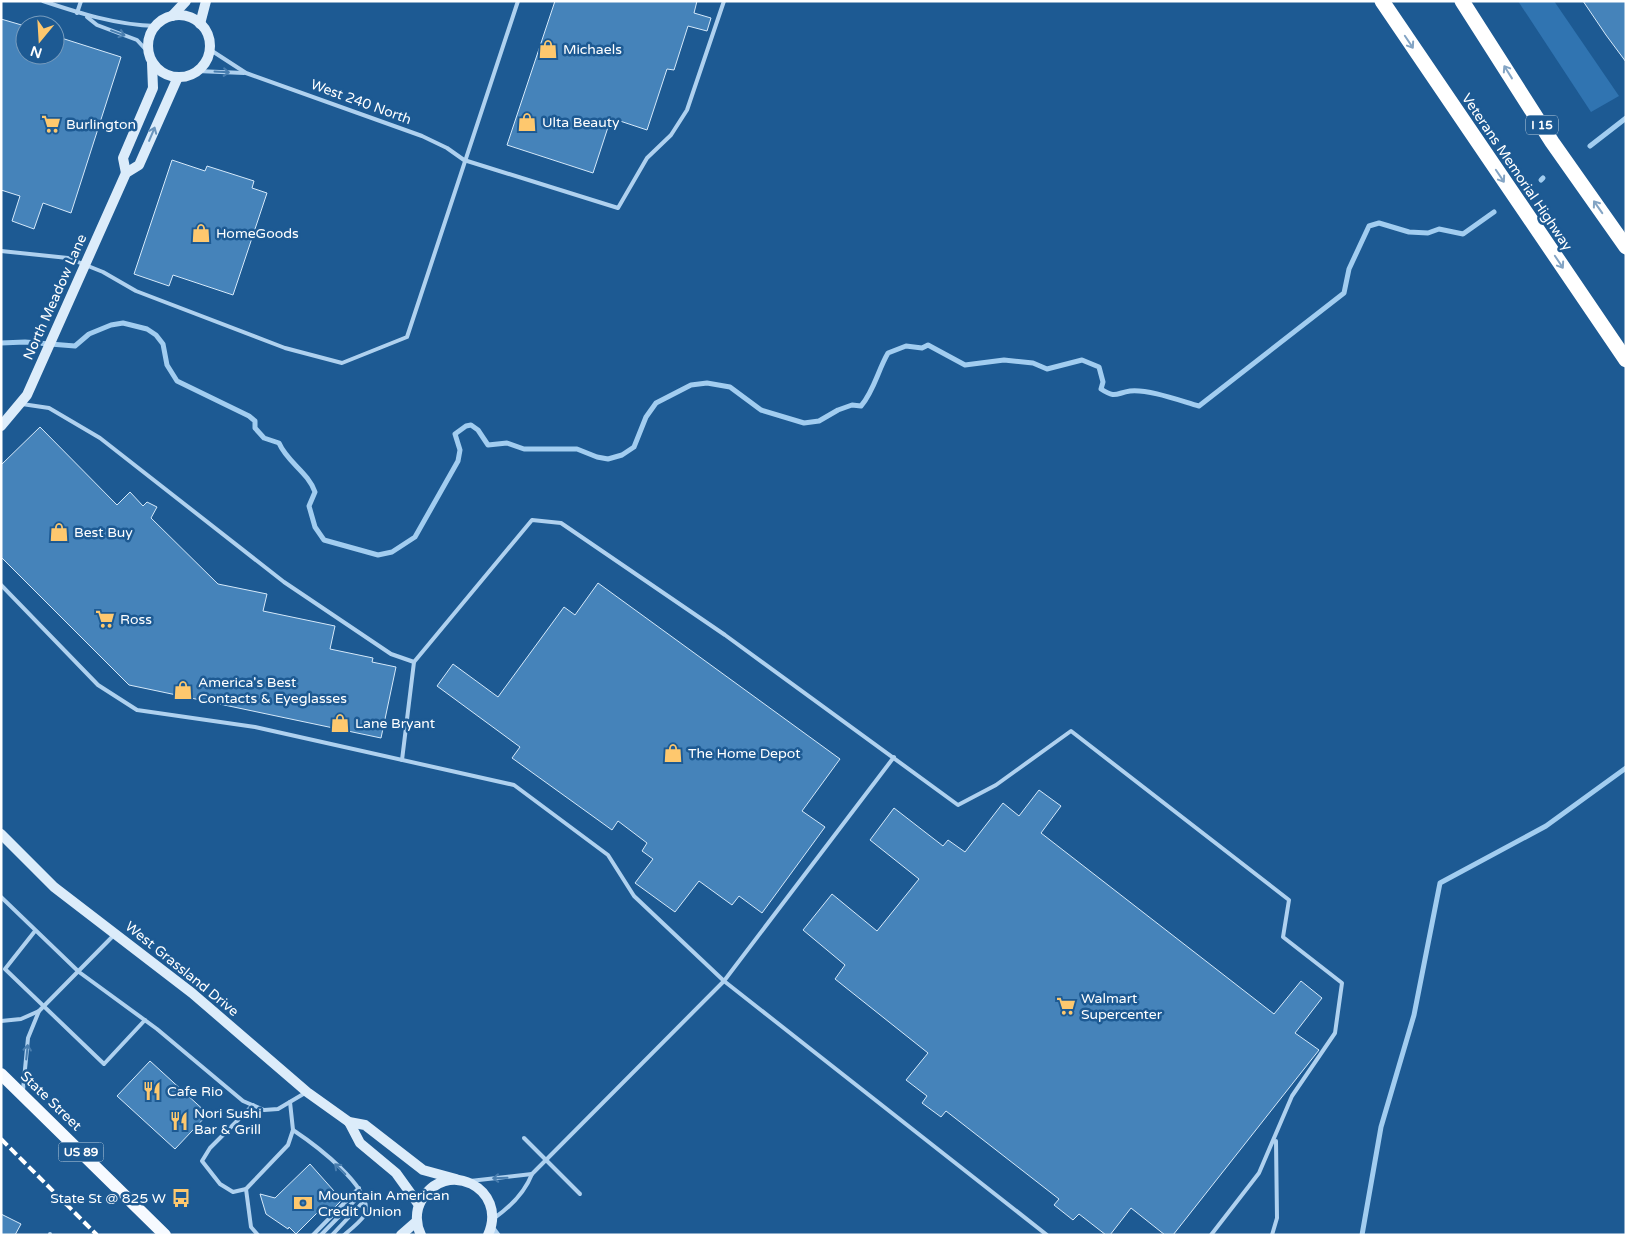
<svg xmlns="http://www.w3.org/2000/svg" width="1627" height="1236" viewBox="0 0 1627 1236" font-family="'Varela Round',sans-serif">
<rect width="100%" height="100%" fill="#1d5a93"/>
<path fill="#3074b1" d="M 1518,1 L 1554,1 L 1619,96 L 1591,112 Z"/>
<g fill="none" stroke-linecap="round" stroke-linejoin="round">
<g stroke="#a2cdf0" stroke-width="5">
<path d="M 1590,146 L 1626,118"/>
<path d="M 1541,180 L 1543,178"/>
<path d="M 1,343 L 25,342 L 75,346 L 89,334 L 111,325 L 123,323 L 147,329 L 156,335 L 163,344 L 167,365 L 177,381 L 249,416 L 255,421 L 255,428 L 264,438 L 279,443 C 287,462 308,472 315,492 L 309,506 L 315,527 L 324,540 L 378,555 L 392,552 L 415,537 L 458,461 L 460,450 L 455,434 L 466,426 L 471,425 L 478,430 L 488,445 L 507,443 L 524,449 L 577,449 L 597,457 L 608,459 L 622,455 L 634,447 L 646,417 L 656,403 L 691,385 L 707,383 L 730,387 L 761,410 L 804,423 L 819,421 L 838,410 L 852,405 L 861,406 C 874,391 878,370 888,353 L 906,346 L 922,348 L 928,345 L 965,365 L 1004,360 L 1033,363 L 1047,369 L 1082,360 L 1099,367 L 1103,382 L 1101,389 C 1116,399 1116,393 1130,391 C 1149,389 1181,401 1199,406 L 1344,293 L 1349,269 L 1369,226 L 1379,223 L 1409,232 L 1428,233 L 1439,229 L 1463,234 L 1494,212"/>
<path d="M 1362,1235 L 1381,1127 L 1414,1015 L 1440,883 L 1546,826 L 1626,768"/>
</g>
</g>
<g fill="#4583ba" stroke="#d5e9fa">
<path d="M 555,1 L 697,1 L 694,13 L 711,18 L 707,31 L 688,26 L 674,70 L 667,69 L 647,130 L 611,118 L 593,173 L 507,145 Z"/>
<path d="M 1583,1 L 1626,1 L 1626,62 L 1606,35 Z"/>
<path d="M 1,19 L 25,26 L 25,55 L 55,55 L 55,36 L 121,57 L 71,213 L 43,203 L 34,229 L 12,221 L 20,196 L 1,190 Z"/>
<path d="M 172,160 L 205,171 L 207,166 L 254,181 L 252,188 L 267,193 L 233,295 L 173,275 L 169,286 L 134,274 Z"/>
<path d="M 40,427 L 117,505 L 130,492 L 143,506 L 147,502 L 157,507 L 151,518 L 218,584 L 267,594 L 263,611 L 335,626 L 330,649 L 373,658 L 372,662 L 396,667 L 381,738 L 129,685 L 1,557 L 1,465 Z"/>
<path d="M 598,583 L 840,759 L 802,811 L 825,827 L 762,913 L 739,896 L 732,905 L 699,881 L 675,912 L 635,883 L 653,859 L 642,851 L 647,843 L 618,821 L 612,830 L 512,758 L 520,747 L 437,686 L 453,664 L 498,697 L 564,607 L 575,615 Z"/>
<path d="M 1039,790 L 1061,806 L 1041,833 L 1274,1014 L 1301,981 L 1322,998 L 1295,1033 L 1319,1050 L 1173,1235 L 1165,1235 L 1131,1208 L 1110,1235 L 1106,1235 L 1079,1214 L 1073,1220 L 1054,1205 L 1059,1199 L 946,1111 L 941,1117 L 922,1103 L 927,1096 L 906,1080 L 928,1053 L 835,979 L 845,965 L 803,930 L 832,894 L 877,931 L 919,879 L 870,840 L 894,808 L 943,846 L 948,840 L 965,852 L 1003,803 L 1019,816 Z"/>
<path d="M 150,1061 L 208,1114 L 175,1149 L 117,1096 Z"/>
<path d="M 310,1164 L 342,1200 L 329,1213 L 323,1207 L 296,1234 L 289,1227 L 288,1229 L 266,1214 L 260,1194 L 275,1198 Z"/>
<path d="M 1,1214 L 21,1224 L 15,1235 L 1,1235 Z"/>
</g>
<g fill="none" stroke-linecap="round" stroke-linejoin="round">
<g stroke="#afd1ef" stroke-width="4">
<path d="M 43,1 C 79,13 116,25 156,26"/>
<path d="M 77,13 L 81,1"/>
<path d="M 87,17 L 97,25 L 137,40 L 149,53"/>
<path d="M 209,49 L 246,73 L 422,136 L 447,148 L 464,160 L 618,208 L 647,158 L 671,135 L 687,110 L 724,1"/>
<path d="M 197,71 L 244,73"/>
<path d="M 1,251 L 68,258 L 103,272 L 136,291 L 285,348 L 342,363 L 407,337 L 518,1"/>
<path d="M 22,404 L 49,408 L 100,438 L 284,582 L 391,654 L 414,662"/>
<path d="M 1,585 L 98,685 L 137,710 L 255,727 L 514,785 L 608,855 L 634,896 L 724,981 L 1047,1235"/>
<path d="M 402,760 L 414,662 L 532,520 L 561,523 L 725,635 L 958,805 L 996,785 L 1071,731 L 1289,900 L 1283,937 L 1342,983 L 1335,1033 L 1292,1096 L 1259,1173 L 1211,1235"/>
<path d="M 1,897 L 79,972 L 157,1029 L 243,1101 L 264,1110 L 278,1109 L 305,1093"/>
<path d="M 35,931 L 5,969 L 104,1064 L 145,1020"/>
<path d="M 1,1021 L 21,1019 L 39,1011"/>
<path d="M 23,1090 L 28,1038 L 39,1011 L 114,935"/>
<path d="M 253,1105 L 210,1148 L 202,1161 L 220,1184 L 233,1192 L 246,1189 L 288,1145 L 293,1130 L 290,1102"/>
<path d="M 293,1130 C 311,1142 378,1190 364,1216 C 360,1222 350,1230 344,1235"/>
<path d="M 524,1138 L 580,1194"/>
<path d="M 470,1181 L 532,1174"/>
<path d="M 246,1189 L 251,1227 L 258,1235"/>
<path d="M 493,1219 C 509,1208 525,1192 532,1174 L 724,981 L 894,757"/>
<path d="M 50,1235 L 50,1234"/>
<path d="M 313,1235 L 359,1188"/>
<path d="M 321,1235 L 362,1193"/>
<path d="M 332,1235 L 364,1201"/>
<path d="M 1272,1235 L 1277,1218 L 1276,1141"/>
</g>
<path stroke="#afd1ef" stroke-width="5" d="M 492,1227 L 498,1235"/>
<g stroke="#dcecfa" stroke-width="10">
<circle cx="179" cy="46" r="31"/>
<path d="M 172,16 L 186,1"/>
<path d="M 200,24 L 206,1"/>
<path d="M 126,173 L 123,158 L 153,88 L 152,63"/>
<path d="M 1,426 L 27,395 L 126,173 L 139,165 L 178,77"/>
<path d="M 1,834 L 54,887 L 192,993 L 307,1092 L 349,1122 L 365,1125 L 423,1170 L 456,1179"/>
<path d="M 349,1122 L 360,1143 L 396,1173 L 419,1205"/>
<path d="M 401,1235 L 417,1221"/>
<path d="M 421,1235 C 416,1225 415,1212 421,1201 C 445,1157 509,1188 488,1235"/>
</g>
<path stroke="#f6faff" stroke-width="12" d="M 1,1074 L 165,1235"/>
<g stroke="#fff" stroke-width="15">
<path d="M 1382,1 L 1626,360"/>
<path d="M 1462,1 L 1552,142 L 1626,247"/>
</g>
<path stroke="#fff" stroke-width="4" stroke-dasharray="9 4" stroke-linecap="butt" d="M 1,1139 L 97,1235"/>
</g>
<defs><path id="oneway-shaft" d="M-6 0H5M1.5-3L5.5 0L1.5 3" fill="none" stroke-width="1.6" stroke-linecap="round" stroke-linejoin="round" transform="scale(1.25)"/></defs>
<g stroke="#497eaf">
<use href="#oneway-shaft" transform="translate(118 33) rotate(20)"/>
<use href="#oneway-shaft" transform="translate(222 72) rotate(3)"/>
<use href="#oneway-shaft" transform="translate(27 1052) rotate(-84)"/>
<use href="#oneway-shaft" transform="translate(340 1169) rotate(-135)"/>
<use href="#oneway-shaft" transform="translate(500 1178) rotate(178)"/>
</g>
<g stroke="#83a4c4">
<use href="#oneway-shaft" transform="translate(1409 42) rotate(56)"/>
<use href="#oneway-shaft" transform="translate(1508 72) rotate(-122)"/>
<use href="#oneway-shaft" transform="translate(1500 176) rotate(56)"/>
<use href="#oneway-shaft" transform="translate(1598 207) rotate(-125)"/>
<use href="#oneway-shaft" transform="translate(1559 262) rotate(56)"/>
</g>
<use stroke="#6994bc" href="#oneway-shaft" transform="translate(152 134) rotate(-67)"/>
<defs>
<g id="shop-bare" transform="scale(1.5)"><path d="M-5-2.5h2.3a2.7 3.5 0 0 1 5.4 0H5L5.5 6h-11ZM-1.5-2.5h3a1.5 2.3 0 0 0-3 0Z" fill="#fec86e" stroke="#1d5a93" stroke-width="2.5" paint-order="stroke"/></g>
<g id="supermarket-bare" transform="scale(1.5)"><path d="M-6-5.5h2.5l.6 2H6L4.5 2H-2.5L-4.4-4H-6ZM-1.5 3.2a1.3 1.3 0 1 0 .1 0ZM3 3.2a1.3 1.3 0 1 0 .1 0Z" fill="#fec86e" stroke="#1d5a93" stroke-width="2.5" paint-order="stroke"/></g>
<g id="restaurant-bare" transform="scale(1.5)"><path d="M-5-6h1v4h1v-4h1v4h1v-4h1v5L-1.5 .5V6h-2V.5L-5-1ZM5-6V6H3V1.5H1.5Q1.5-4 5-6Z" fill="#fec86e" stroke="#1d5a93" stroke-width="2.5" paint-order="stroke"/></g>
<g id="bus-bare" transform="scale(1.5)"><path d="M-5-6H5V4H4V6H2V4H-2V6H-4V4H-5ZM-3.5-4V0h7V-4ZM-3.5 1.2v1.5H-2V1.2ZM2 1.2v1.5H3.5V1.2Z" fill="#fec86e" stroke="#1d5a93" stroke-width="2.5" paint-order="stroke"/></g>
<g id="bank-bare" transform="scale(1.5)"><path d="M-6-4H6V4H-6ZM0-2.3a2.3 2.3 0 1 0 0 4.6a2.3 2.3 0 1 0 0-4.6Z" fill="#fec86e" stroke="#1d5a93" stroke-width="2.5" paint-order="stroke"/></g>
</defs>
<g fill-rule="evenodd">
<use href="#shop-bare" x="548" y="49"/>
<use href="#shop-bare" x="527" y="122"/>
<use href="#supermarket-bare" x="51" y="124"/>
<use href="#shop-bare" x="201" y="233"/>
<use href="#shop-bare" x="59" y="532"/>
<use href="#supermarket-bare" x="105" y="619"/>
<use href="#shop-bare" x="183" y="690"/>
<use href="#shop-bare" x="340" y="723"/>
<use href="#shop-bare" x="673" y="753"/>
<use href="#supermarket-bare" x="1066" y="1006"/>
<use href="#restaurant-bare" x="152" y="1091"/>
<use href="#restaurant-bare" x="179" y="1121"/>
<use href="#bus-bare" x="181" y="1198"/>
<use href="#bank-bare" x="303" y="1203"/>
</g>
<g text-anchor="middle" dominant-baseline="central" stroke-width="5" stroke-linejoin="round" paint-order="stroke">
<g fill="#1d5a93" stroke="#bbcedf" stroke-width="1">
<rect x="1526" y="115.5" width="32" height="19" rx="4"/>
<rect x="58.5" y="1142.5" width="45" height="19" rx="4"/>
</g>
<g font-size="12" font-weight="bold" fill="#fff">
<text x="1542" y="125">I 15</text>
<text x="81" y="1152">US 89</text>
</g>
<g font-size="14" fill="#fff" stroke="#1d5a93" text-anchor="start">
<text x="563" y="49">Michaels</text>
<text x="542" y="122">Ulta Beauty</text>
<text x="66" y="124">Burlington</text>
<text x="216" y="233">HomeGoods</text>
<text x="74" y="532">Best Buy</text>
<text x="120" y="619">Ross</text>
<text x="198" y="682">America's Best<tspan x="198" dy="16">Contacts &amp; Eyeglasses</tspan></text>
<text x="355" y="723">Lane Bryant</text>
<text x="688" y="753">The Home Depot</text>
<text x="1081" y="998">Walmart<tspan x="1081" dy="16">Supercenter</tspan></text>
<text x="167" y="1091">Cafe Rio</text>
<text x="194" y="1113">Nori Sushi<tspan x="194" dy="16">Bar &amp; Grill</tspan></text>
<text x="318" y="1195">Mountain American<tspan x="318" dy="16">Credit Union</tspan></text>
<text x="166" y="1198" text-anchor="end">State St @ 825 W</text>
</g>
<g font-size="14" fill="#fff" stroke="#1d5a93">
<text transform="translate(361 102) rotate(20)">West 240 North</text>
<text transform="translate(1517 172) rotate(56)">Veterans Memorial Highway</text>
<text transform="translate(55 297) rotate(-66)">North Meadow Lane</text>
<text transform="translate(182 969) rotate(39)">West Grassland Drive</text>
<text transform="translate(51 1101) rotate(44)">State Street</text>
</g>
</g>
<rect width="1627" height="1236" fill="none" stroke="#ffffff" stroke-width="5"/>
<g transform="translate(40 40) rotate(198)"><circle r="24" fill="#1d5a93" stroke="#779cbe"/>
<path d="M0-4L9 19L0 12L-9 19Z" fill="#fec86e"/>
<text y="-8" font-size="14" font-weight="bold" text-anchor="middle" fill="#ffffff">N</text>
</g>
</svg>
